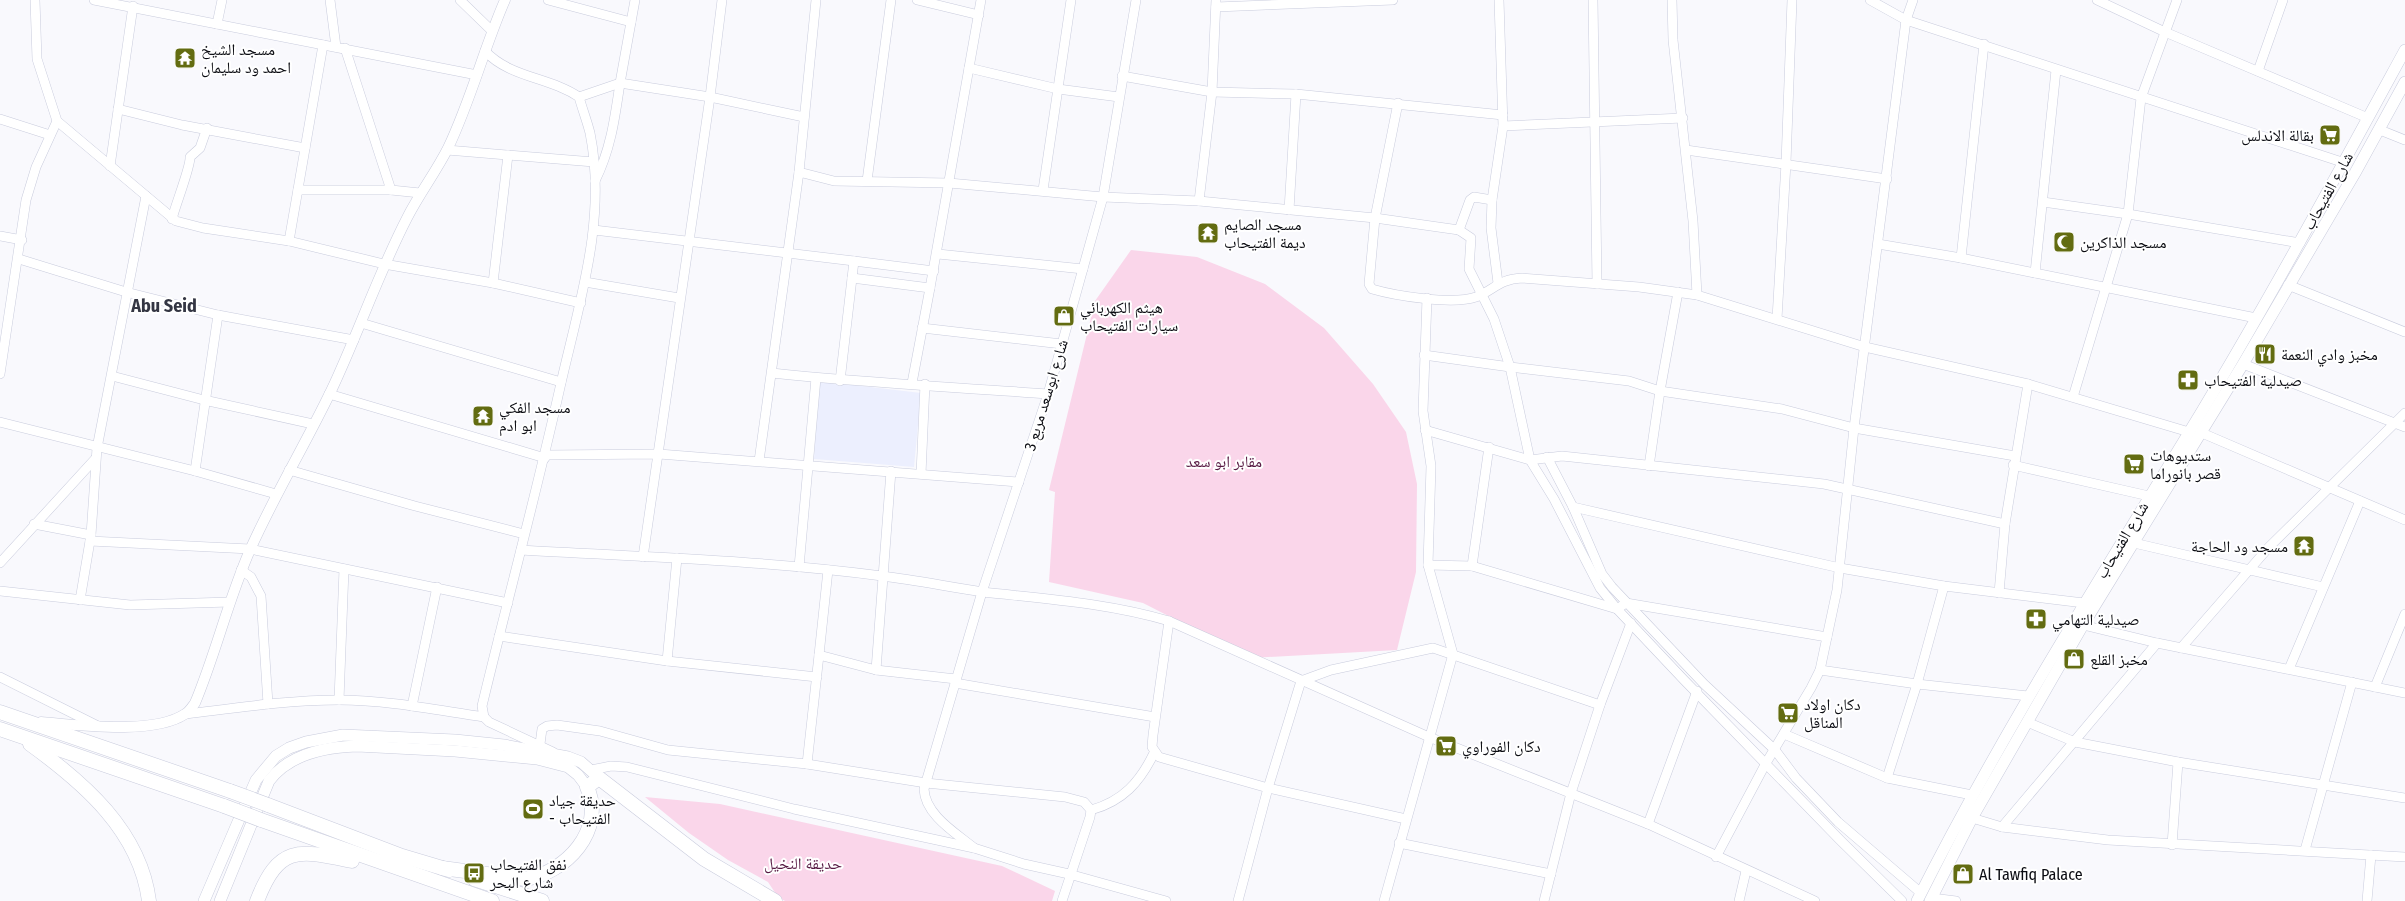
<svg xmlns="http://www.w3.org/2000/svg" width="2405" height="901" viewBox="0 0 2405 901" font-family="'Fira Sans Condensed','Noto Naskh Arabic',sans-serif">
<rect width="100%" height="100%" fill="#f9f9fd"/>
<path fill="#eceffe" d="M 819,381 L 921,393 L 914,467 L 814,459 Z"/>
<g fill="#fad6ea">
<path d="M 1131,250 L 1197,257 L 1265,284 L 1324,328 L 1373,384 L 1406,432 L 1417,484 L 1416,572 L 1397,650 L 1251,658 L 1143,603 L 1049,582 L 1055,492 L 1049,490 L 1095,301 Z"/>
<path d="M 645,797 L 720,804 L 1002,866 L 1055,891 L 1052,901 L 785,901 L 778,897 L 768,882 L 728,860 L 689,833 Z"/>
</g>
<g fill="none" stroke-linecap="round" stroke-linejoin="round">
<g stroke="#c9ccdd" stroke-width="10">
<g id="minor">
<path d="M 35,0 L 37,59 L 57,121 L 176,221 L 203,228 L 289,241 L 384,264 L 493,283 L 581,303"/>
<path d="M 94,0 L 477,75"/>
<path d="M 330,0 L 336,47"/>
<path d="M 460,0 L 492,31"/>
<path d="M 548,0 L 631,22"/>
<path d="M 917,0 L 979,15"/>
<path d="M 1593,0 L 1597,284"/>
<path d="M 1672,0 L 1673,40 L 1693,221 L 1697,295"/>
<path d="M 1870,0 L 1906,20 L 2345,163"/>
<path d="M 2097,0 L 2165,32 L 2368,118"/>
<path d="M 1216,7 L 1393,0"/>
<path d="M 217,24 L 222,0"/>
<path d="M 345,48 L 391,190"/>
<path d="M 485,51 C 510,78 550,77 579,97 C 582,108 587,121 590,133 C 607,218 580,300 561,383 C 537,491 508,598 482,706 L 484,717 L 489,722 L 553,752"/>
<path d="M 969,68 L 1058,89 L 1119,97"/>
<path d="M 2258,71 L 2283,0"/>
<path d="M 1122,76 L 1212,92 L 1296,94 L 1503,115"/>
<path d="M 579,97 L 620,83 L 635,0"/>
<path d="M 1398,103 L 1375,218 L 1369,284 L 1372,289 C 1396,296 1453,305 1476,297 C 1494,290 1499,279 1522,278 L 1639,287 L 1697,295 L 1865,347 L 2028,384 L 2189,432"/>
<path d="M 118,109 L 182,125 L 305,148"/>
<path d="M 0,119 L 50,135"/>
<path d="M 1503,126 L 1683,118"/>
<path d="M 2380,130 L 2405,140"/>
<path d="M 447,150 L 594,162"/>
<path d="M 1686,150 L 1887,179"/>
<path d="M 110,166 L 133,6"/>
<path d="M 799,172 L 816,0"/>
<path d="M 595,181 C 611,149 615,117 620,83 L 710,97 L 804,117"/>
<path d="M 867,181 L 891,0"/>
<path d="M 298,190 L 391,190 L 420,193"/>
<path d="M 1043,190 L 1071,0"/>
<path d="M 1199,201 L 1212,92 L 1216,0"/>
<path d="M 2043,202 L 2128,214 L 2300,243"/>
<path d="M 1289,210 L 1296,94"/>
<path d="M 172,219 C 175,206 191,166 190,157 L 200,148 L 207,128"/>
<path d="M 594,230 L 854,261 L 840,381"/>
<path d="M 1459,230 L 1471,238 L 1469,269 L 1494,319 L 1510,367 L 1530,460 L 1554,499 L 1600,588 L 1617,609 L 1684,680 L 1840,840 L 1902,901"/>
<path d="M 0,236 L 22,240"/>
<path d="M 289,241 L 323,45"/>
<path d="M 1878,244 L 1961,258 L 2256,318"/>
<path d="M 938,254 L 1083,269"/>
<path d="M 1961,258 L 1984,44"/>
<path d="M 19,259 L 126,292 L 218,315 L 354,340"/>
<path d="M 854,261 L 934,271"/>
<path d="M 2035,273 L 2056,70"/>
<path d="M 852,278 L 930,288 L 981,0"/>
<path d="M 585,282 L 679,298"/>
<path d="M 493,283 L 508,155"/>
<path d="M 1498,283 L 1491,228 L 1492,200 L 1503,126 L 1499,0"/>
<path d="M 2288,285 L 2405,332"/>
<path d="M 1777,319 L 1786,163 L 1792,0"/>
<path d="M 361,323 L 561,382"/>
<path d="M 922,328 L 1062,344"/>
<path d="M 1424,355 L 1510,367 L 1629,381 L 1660,391 L 1782,409 L 1854,428 L 2015,456"/>
<path d="M 2243,364 L 2405,427"/>
<path d="M 772,373 C 864,383 956,387 1048,394"/>
<path d="M 0,374 L 26,200 L 36,167 L 57,121"/>
<path d="M 112,376 L 204,400 L 313,424"/>
<path d="M 912,383 L 930,288"/>
<path d="M 329,394 L 545,458"/>
<path d="M 2073,397 L 2128,214 L 2141,98 L 2177,0"/>
<path d="M 0,422 L 195,471 L 276,494"/>
<path d="M 1425,430 L 1530,460 L 1562,456 L 1824,484 L 2005,524"/>
<path d="M 2202,433 L 2405,520"/>
<path d="M 546,455 L 659,454 L 1019,482"/>
<path d="M 1547,457 L 1573,507 L 1602,574 L 1612,587 L 1704,684 L 1775,750 L 1796,778 L 1838,822 L 1921,893"/>
<path d="M 759,461 L 799,172 L 834,181 L 949,183 L 1103,197 L 1199,201 L 1375,218 L 1459,230 L 1470,200 L 1474,197 L 1492,200"/>
<path d="M 2013,465 L 2149,496"/>
<path d="M 1649,466 L 1660,391 L 1678,292"/>
<path d="M 289,470 L 415,506 L 524,534"/>
<path d="M 195,471 L 218,315"/>
<path d="M 921,474 L 925,384"/>
<path d="M 1573,507 L 1840,568 L 1944,586 L 2084,603"/>
<path d="M 34,524 L 91,535"/>
<path d="M 90,541 L 250,549 L 508,603"/>
<path d="M 2134,543 L 2323,587"/>
<path d="M 521,550 C 641,557 763,560 882,576 C 916,580 949,587 983,592 C 1046,599 1108,603 1169,621 L 1429,737 L 1648,824 L 1815,901"/>
<path d="M 643,557 L 710,97 L 722,0"/>
<path d="M 0,563 L 95,459"/>
<path d="M 1428,565 L 1472,566 L 1617,609 L 1626,603 L 1827,637"/>
<path d="M 1472,566 L 1489,447"/>
<path d="M 799,567 L 816,378"/>
<path d="M 241,570 L 251,577 L 261,596 L 268,704"/>
<path d="M 0,591 L 130,605 L 230,602"/>
<path d="M 1999,593 L 2005,524 L 2028,384"/>
<path d="M 80,600 L 91,535 L 97,448 L 146,196"/>
<path d="M 1169,621 L 1153,735 L 1152,747 L 1159,757 L 1268,788 L 1406,819"/>
<path d="M 2083,625 L 2157,643 L 2405,693"/>
<path d="M 499,636 L 667,661 L 817,677"/>
<path d="M 2181,648 L 2269,547 L 2405,413"/>
<path d="M 819,655 L 828,570"/>
<path d="M 667,661 L 677,558"/>
<path d="M 2289,669 L 2360,501"/>
<path d="M 876,670 L 891,471"/>
<path d="M 1820,670 L 1917,684 L 2028,696"/>
<path d="M 0,677 L 98,726"/>
<path d="M 955,683 L 1155,717"/>
<path d="M 2375,687 L 2405,614"/>
<path d="M 339,700 L 344,569"/>
<path d="M 412,706 L 437,587"/>
<path d="M 186,714 C 236,708 288,700 339,700 C 387,700 436,710 484,717"/>
<path d="M 2027,722 L 2075,742 L 2178,762 L 2405,798"/>
<path d="M 1784,734 L 1887,778 L 1972,795"/>
<path d="M 540,744 L 542,729 L 547,726 L 557,725 L 600,731 L 668,750 L 807,764 L 926,783 L 1065,797 L 1084,802 L 1091,810 L 1090,817 L 1062,901"/>
<path d="M 807,764 L 819,655 L 876,670 L 956,679"/>
<path d="M 591,770 L 611,766 L 627,767 L 794,809 L 974,848 L 1024,864 L 1069,874 L 1166,901"/>
<path d="M 1887,778 L 1917,684 L 1944,586"/>
<path d="M 1091,810 C 1123,801 1140,782 1154,753"/>
<path d="M 1972,818 L 2002,827 L 2108,840 L 2405,857"/>
<path d="M 1648,824 L 1697,691"/>
<path d="M 2002,827 L 2157,643"/>
<path d="M 1399,843 L 1551,874"/>
<path d="M 2172,845 L 2178,762"/>
<path d="M 974,848 C 956,833 925,815 924,789 L 982,592 L 1048,394 L 1103,197 L 1136,0"/>
<path d="M 2305,850 L 2352,682"/>
<path d="M 1716,857 L 1766,763 L 1811,688 L 1820,670 L 1827,637 L 1837,590 L 1854,428 L 1906,20 L 1913,0"/>
<path d="M 1932,898 L 1956,901"/>
<path d="M 1238,901 L 1268,788 L 1301,681 L 1331,670 L 1433,648 L 1600,705"/>
<path d="M 1384,901 L 1453,654 L 1428,565 L 1431,466 L 1423,411 L 1427,298"/>
<path d="M 1544,901 L 1571,793 L 1600,705 L 1631,623"/>
<path d="M 1739,901 L 1746,871"/>
<path d="M 2367,901 L 2371,855"/>
</g>
</g>
<g stroke="#c9ccdd" stroke-width="11">
<path id="tertiary" d="M 41,722 C 78,725 154,735 185,714 C 189,712 192,707 195,703 C 216,653 228,600 250,550 C 274,496 305,445 331,391 C 358,334 378,274 407,218 C 419,194 436,172 448,148 C 471,100 484,48 505,0"/>
</g>
<g stroke="#c9ccdd" stroke-width="12">
<g id="secondary">
<path d="M 204,901 L 256,780 L 276,756 L 289,748 L 306,742 L 343,735 L 455,740 L 504,745 L 568,757 L 581,762 L 599,778"/>
<path d="M 220,901 L 269,781 C 289,754 324,747 357,746 L 455,751 L 537,759 L 568,767 L 578,775 L 587,787"/>
<path d="M 1917,901 C 2002,732 2104,573 2202,411 C 2273,293 2339,171 2405,50"/>
<path d="M 1930,901 L 1972,818 L 2083,625 L 2243,364 L 2355,173 L 2405,82"/>
</g>
</g>
<g stroke="#c9ccdd" stroke-width="15">
<g id="trunk">
<path d="M 0,712 L 230,791"/>
<path d="M 0,729 L 224,806"/>
<path d="M 30,744 C 84,783 140,831 149,901"/>
<path d="M 268,805 L 402,856 L 449,870"/>
<path d="M 261,820 L 492,901"/>
<path d="M 442,868 L 525,879 C 566,873 606,830 587,787 L 599,778 L 704,859 L 775,901"/>
<path d="M 474,879 L 542,901"/>
<path d="M 257,901 C 279,844 299,850 352,861"/>
</g>
</g>
<use href="#minor" stroke="#fff" stroke-width="9"/>
<use href="#tertiary" stroke="#fff" stroke-width="10"/>
<use href="#secondary" stroke="#fff" stroke-width="11"/>
<use href="#trunk" stroke="#fff" stroke-width="14"/>
<g stroke="#c9ccdd" stroke-width="15" stroke-linecap="butt">
<g id="trunk-bridge">
<path d="M 230,791 L 268,805"/>
<path d="M 224,806 L 261,820"/>
</g>
</g>
<use href="#trunk-bridge" stroke="#fff" stroke-width="14"/>
</g>
<defs>
<g id="temple-square" transform="scale(1.125)"><rect x="-9" y="-9" width="18" height="18" rx="4" fill="#636c11" stroke="#fff"/><path d="M0-6L5-2H3V0L6.5 2.5H4V6H1.5V3h-3V6H-4V2.5H-6.5L-3 0V-2H-5Z" fill="#fff"/></g>
<g id="supermarket-square" transform="scale(1.125)"><rect x="-9" y="-9" width="18" height="18" rx="4" fill="#636c11" stroke="#fff"/><path d="M-6-5.5h2.5l.6 2H6L4.5 2H-2.5L-4.4-4H-6ZM-1.5 3.2a1.3 1.3 0 1 0 .1 0ZM3 3.2a1.3 1.3 0 1 0 .1 0Z" fill="#fff"/></g>
<g id="mosque-square" transform="scale(1.125)"><rect x="-9" y="-9" width="18" height="18" rx="4" fill="#636c11" stroke="#fff"/><path d="M3.5-4.9A6 6 0 1 0 3.5 4.9A5 5 0 1 1 3.5-4.9Z" fill="#fff"/></g>
<g id="shop-square" transform="scale(1.125)"><rect x="-9" y="-9" width="18" height="18" rx="4" fill="#636c11" stroke="#fff"/><path d="M-5-2.5h2.3a2.7 3.5 0 0 1 5.4 0H5L5.5 6h-11ZM-1.5-2.5h3a1.5 2.3 0 0 0-3 0Z" fill="#fff"/></g>
<g id="restaurant-square" transform="scale(1.125)"><rect x="-9" y="-9" width="18" height="18" rx="4" fill="#636c11" stroke="#fff"/><path d="M-5-6h1v4h1v-4h1v4h1v-4h1v5L-1.5 .5V6h-2V.5L-5-1ZM5-6V6H3V1.5H1.5Q1.5-4 5-6Z" fill="#fff"/></g>
<g id="pharmacy-square" transform="scale(1.125)"><rect x="-9" y="-9" width="18" height="18" rx="4" fill="#636c11" stroke="#fff"/><path d="M-2-6h4v4h4v4h-4v4h-4v-4h-4v-4h4Z" fill="#fff"/></g>
<g id="stadium-square" transform="scale(1.125)"><rect x="-9" y="-9" width="18" height="18" rx="4" fill="#636c11" stroke="#fff"/><path d="M0-5a6.5 5 0 1 0 0 10a6.5 5 0 1 0 0-10ZM-3.5-1.8h7v3.6h-7Z" fill="#fff"/></g>
<g id="bus-square" transform="scale(1.125)"><rect x="-9" y="-9" width="18" height="18" rx="4" fill="#636c11" stroke="#fff"/><path d="M-5-6H5V4H4V6H2V4H-2V6H-4V4H-5ZM-3.5-4V0h7V-4ZM-3.5 1.2v1.5H-2V1.2ZM2 1.2v1.5H3.5V1.2Z" fill="#fff"/></g>
</defs>
<g fill-rule="evenodd">
<use href="#temple-square" x="185" y="58"/>
<use href="#supermarket-square" x="2330" y="135"/>
<use href="#temple-square" x="1208" y="233"/>
<use href="#mosque-square" x="2064" y="242"/>
<use href="#shop-square" x="1064" y="316"/>
<use href="#restaurant-square" x="2265" y="354"/>
<use href="#pharmacy-square" x="2188" y="380"/>
<use href="#temple-square" x="483" y="416"/>
<use href="#supermarket-square" x="2134" y="464"/>
<use href="#temple-square" x="2304" y="546"/>
<use href="#pharmacy-square" x="2036" y="619"/>
<use href="#shop-square" x="2074" y="659"/>
<use href="#supermarket-square" x="1788" y="713"/>
<use href="#supermarket-square" x="1446" y="746"/>
<use href="#stadium-square" x="533" y="809"/>
<use href="#bus-square" x="474" y="873"/>
<use href="#shop-square" x="1963" y="874"/>
</g>
<g text-anchor="middle" dominant-baseline="central" stroke-width="4" stroke-linejoin="round" paint-order="stroke">
<g font-size="16" fill="#0b0c12" stroke="#fff" text-anchor="start">
<text x="201" y="49">مسجد الشيخ<tspan x="201" dy="18">احمد ود سليمان</tspan></text>
<text x="2314" y="135" text-anchor="end">بقالة الاندلس</text>
<text x="1224" y="224">مسجد الصايم<tspan x="1224" dy="18">ديمة الفتيحاب</tspan></text>
<text x="2080" y="242">مسجد الذاكرين</text>
<text x="1080" y="307">هيثم الكهربائي<tspan x="1080" dy="18">سيارات الفتيحاب</tspan></text>
<text x="2281" y="354">مخبز وادي النعمة</text>
<text x="2204" y="380">صيدلية الفتيحاب</text>
<text x="499" y="407">مسجد الفكي<tspan x="499" dy="18">ابو ادم</tspan></text>
<text x="2150" y="455">ستديوهات<tspan x="2150" dy="18">قصر بانوراما</tspan></text>
<text x="2288" y="546" text-anchor="end">مسجد ود الحاجة</text>
<text x="2052" y="619">صيدلية التهامي</text>
<text x="2090" y="659">مخبز القلع</text>
<text x="1804" y="704">دكان اولاد<tspan x="1804" dy="18">المناقل</tspan></text>
<text x="1462" y="746">دكان الفوراوي</text>
<text x="549" y="800">حديقة جياد<tspan x="549" dy="18">- الفتيحاب</tspan></text>
<text x="490" y="864">نفق الفتيحاب<tspan x="490" dy="18">شارع البحر</tspan></text>
<text x="1979" y="874">Al Tawfiq Palace</text>
</g>
<g font-size="16" fill="#0b0c12" stroke="#fff">
<text transform="translate(2328 191) rotate(-61)">شارع الفتيحاب</text>
<text transform="translate(1046 395) rotate(-73)">شارع ابوسعد مربع 3</text>
<text transform="translate(2122 540) rotate(-59)">شارع الفتيحاب</text>
</g>
<g font-size="16" fill="#571a43" stroke="#fff">
<text x="1224" y="461">مقابر ابو سعد</text>
<text x="803" y="863">حديقة النخيل</text>
</g>
<g font-size="18" font-weight="bold" fill="#343643" stroke="#fff">
<text x="164" y="306">Abu Seid</text>
</g>
</g>
</svg>
